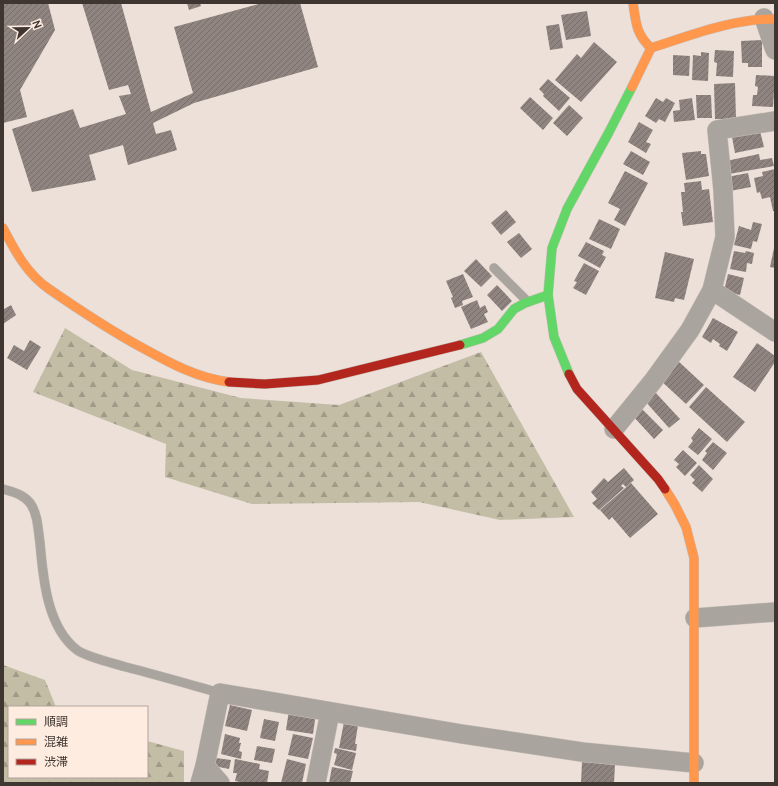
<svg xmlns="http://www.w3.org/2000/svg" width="778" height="786" viewBox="0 0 778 786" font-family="Cabin,'Noto Sans JP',sans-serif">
<defs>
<pattern id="forest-firs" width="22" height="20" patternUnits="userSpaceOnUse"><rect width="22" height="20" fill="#c3bda6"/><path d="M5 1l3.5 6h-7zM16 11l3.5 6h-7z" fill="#a09a88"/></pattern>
<pattern id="building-hatch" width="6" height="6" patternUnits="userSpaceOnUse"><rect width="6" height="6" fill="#908480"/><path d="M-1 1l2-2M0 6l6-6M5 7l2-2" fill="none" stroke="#776d69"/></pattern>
</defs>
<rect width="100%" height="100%" fill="#ece0d8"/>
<g fill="url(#forest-firs)">
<path d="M 65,328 L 132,370 L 241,398 L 339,405 L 481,352 L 574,517 L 500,520 L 419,502 L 252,504 L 165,477 L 166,444 L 33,392 Z"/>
<path d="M 3,665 L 45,680 L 56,707 L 9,707 L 9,777 L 147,777 L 147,741 L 184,751 L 184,783 L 3,783 Z"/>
</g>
<g fill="url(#building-hatch)">
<path d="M 3,3 L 48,3 L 55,30 L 20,90 L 27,117 L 3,123 Z"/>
<path d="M 82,3 L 121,3 L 151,112 L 193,93 L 174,27 L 262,3 L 300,3 L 318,67 L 194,103 L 153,123 L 156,134 L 171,130 L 177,150 L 128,165 L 123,145 L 89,155 L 96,180 L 32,192 L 12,129 L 73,109 L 80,128 L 126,114 L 119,96 L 131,94 L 128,85 L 109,90 Z"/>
<path d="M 187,3 L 200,3 L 201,6 L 189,10 Z"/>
<path d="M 587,11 L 591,36 L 566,40 L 561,15 Z"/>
<path d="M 559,24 L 563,48 L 550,50 L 546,26 Z"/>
<path d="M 762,40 L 762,67 L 748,67 L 748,63 L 742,63 L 741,41 Z"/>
<path d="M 594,42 L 617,62 L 581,102 L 555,80 L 577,54 L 581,58 Z"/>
<path d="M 715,50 L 734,51 L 733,77 L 716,76 L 717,63 L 714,62 Z"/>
<path d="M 701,52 L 709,53 L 708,81 L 692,80 L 693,55 L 701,56 Z"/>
<path d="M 673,55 L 690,56 L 689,76 L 673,75 Z"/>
<path d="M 756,75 L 775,76 L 773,107 L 752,106 L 753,95 L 757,95 L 758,87 L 755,86 Z"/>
<path d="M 548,79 L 570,98 L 559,111 L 543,96 L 544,94 L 539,89 Z"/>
<path d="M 735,83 L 736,119 L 715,119 L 714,84 Z"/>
<path d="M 696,95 L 711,95 L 712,118 L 697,118 Z"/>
<path d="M 530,97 L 553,118 L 543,130 L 520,108 Z"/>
<path d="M 656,98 L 663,102 L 666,98 L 675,103 L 665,122 L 659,119 L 656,123 L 645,116 Z"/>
<path d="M 692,98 L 695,120 L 674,122 L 673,111 L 680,110 L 679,100 Z"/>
<path d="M 569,105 L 583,118 L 567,136 L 553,123 Z"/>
<path d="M 639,122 L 653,130 L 646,142 L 651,144 L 646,153 L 628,142 Z"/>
<path d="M 760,131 L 764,147 L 735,153 L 732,137 Z"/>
<path d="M 631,151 L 650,162 L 643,175 L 623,164 Z"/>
<path d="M 701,151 L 701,154 L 706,154 L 709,176 L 686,180 L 682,153 Z"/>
<path d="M 759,154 L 760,160 L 772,158 L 774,166 L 729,174 L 726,161 Z"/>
<path d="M 775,169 L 775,211 L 773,211 L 770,197 L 762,199 L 760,192 L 757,193 L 754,178 L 763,176 L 762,172 Z"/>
<path d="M 625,171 L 648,183 L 625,226 L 614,220 L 620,209 L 608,203 Z"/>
<path d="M 748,173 L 751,187 L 730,191 L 727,177 Z"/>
<path d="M 701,181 L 702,190 L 709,189 L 713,222 L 683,226 L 681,212 L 683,212 L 681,192 L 685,192 L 684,183 Z"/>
<path d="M 506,210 L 516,222 L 501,235 L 491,223 Z"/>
<path d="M 599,219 L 620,229 L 611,249 L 589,239 Z"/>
<path d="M 753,222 L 762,224 L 757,242 L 753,241 L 751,249 L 734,245 L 739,226 L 751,230 Z"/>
<path d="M 519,233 L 532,249 L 521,258 L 507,242 Z"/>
<path d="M 586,242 L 604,251 L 602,255 L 606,257 L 600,268 L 578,256 Z"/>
<path d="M 774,248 L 775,248 L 775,268 L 770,267 Z"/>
<path d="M 734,251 L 745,253 L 746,251 L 754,253 L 752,264 L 747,263 L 746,272 L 730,269 Z"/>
<path d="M 665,252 L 694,259 L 684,300 L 675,298 L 674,302 L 655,298 Z"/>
<path d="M 476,259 L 492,276 L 481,287 L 464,271 Z"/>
<path d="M 584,263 L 599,271 L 586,295 L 573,288 L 577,282 L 574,281 Z"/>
<path d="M 463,274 L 473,297 L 462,301 L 463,305 L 455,308 L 451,298 L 453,297 L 446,281 Z"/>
<path d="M 728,274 L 744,278 L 740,295 L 724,291 Z"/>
<path d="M 497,285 L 512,301 L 502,311 L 487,295 Z"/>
<path d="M 477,300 L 480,308 L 485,305 L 488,312 L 484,314 L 488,322 L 471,329 L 461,307 Z"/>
<path d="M 11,305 L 16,315 L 3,324 L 3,306 L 4,309 Z"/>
<path d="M 713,318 L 738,332 L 727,351 L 719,346 L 720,344 L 713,339 L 711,343 L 702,337 Z"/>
<path d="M 30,340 L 41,347 L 27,370 L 7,358 L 14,345 L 24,351 Z"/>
<path d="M 757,343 L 775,356 L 775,362 L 755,392 L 733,377 Z"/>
<path d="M 677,360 L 704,385 L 686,404 L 659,379 Z"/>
<path d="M 706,387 L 745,422 L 727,442 L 689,407 Z"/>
<path d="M 655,392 L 680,419 L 669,428 L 645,401 Z"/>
<path d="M 640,407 L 663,430 L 654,439 L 632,415 Z"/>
<path d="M 699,428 L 712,439 L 698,455 L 688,447 L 693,441 L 691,438 Z"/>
<path d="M 713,442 L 727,453 L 713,470 L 702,460 L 707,453 L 705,451 Z"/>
<path d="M 683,450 L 697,463 L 685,476 L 676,467 L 679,464 L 674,460 Z"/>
<path d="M 699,465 L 713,479 L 702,492 L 692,483 L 695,480 L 690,475 Z"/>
<path d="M 624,468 L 634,480 L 626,487 L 623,484 L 621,486 L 624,488 L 599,510 L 592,503 L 597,499 L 591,492 L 604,478 L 608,482 Z"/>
<path d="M 631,483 L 658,514 L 630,538 L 612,517 L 609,520 L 600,510 Z"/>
<path d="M 230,705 L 252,710 L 247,731 L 225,726 Z"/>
<path d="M 289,710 L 316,713 L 313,734 L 286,730 Z"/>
<path d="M 264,719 L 279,722 L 275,741 L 260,738 Z"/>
<path d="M 344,722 L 358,725 L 355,744 L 357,744 L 356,751 L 339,748 Z"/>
<path d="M 225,734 L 240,738 L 239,743 L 241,743 L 239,751 L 242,752 L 241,759 L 221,754 Z"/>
<path d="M 293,734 L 313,738 L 308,759 L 288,755 Z"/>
<path d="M 257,746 L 275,749 L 272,763 L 254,760 Z"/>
<path d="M 335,748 L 356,753 L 352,770 L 334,765 L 337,754 L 334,753 Z"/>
<path d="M 216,758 L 231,760 L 229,769 L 214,766 Z"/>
<path d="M 235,759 L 260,764 L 259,769 L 269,771 L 267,783 L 246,783 L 235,781 L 237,773 L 233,773 Z"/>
<path d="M 287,759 L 306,764 L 302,783 L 281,783 Z"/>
<path d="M 582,762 L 615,764 L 614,783 L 581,783 Z"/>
<path d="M 332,767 L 353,771 L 350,783 L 329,783 Z"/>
</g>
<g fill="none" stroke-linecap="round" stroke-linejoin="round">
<g stroke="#c8bfb8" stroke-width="10">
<g id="lane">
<path d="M 494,268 L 528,302"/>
<path d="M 3,489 C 13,492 23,494 30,503 C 38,514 38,530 40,543 C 43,578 47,627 77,650 C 86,657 113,663 126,667 C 157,675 188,684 220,693"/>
</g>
</g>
<g stroke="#c8bfb8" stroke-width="20">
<g id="street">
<path d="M 764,18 L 775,50"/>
<path d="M 775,121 L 717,130 L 723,190 L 725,237 L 712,290 L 775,332"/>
<path d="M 614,429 L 653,381 L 690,330 L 712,290"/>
<path d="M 695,618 L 775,612"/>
<path d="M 200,783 L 205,766"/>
<path d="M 220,783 L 205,766 L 220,693 L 462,734 L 582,752 L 694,763"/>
<path d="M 316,783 L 330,712"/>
</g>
</g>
<g stroke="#c8bfb8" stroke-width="10">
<g id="fast">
<path d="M 460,345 L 483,338 L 498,329 L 514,309 L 525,303 L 548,295"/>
<path d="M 569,374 L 554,337 L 548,295 L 552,248 L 567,209 L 609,132 L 632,87"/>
</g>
</g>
<g stroke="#c8bfb8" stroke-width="10">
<g id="slow">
<path d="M 633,3 C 636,23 636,34 651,48"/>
<path d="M 632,87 L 651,48 C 692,35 731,19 775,19"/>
<path d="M 3,228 C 15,251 27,274 49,289 C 78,309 108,329 139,346 C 168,362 196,378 229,382"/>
<path d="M 665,489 L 675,505 L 686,527 L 694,558 L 694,783"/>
</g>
</g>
<g stroke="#c8bfb8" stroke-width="10">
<g id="jam">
<path d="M 569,374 L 577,389 L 658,479 L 665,489"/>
<path d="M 229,382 L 265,384 L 318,380 L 460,345"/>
</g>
</g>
<use href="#lane" stroke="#aaa49f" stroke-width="9"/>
<use href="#street" stroke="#aaa49f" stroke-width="19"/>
<use href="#fast" stroke="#63d668" stroke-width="9"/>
<use href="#slow" stroke="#ff974d" stroke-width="9"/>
<use href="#jam" stroke="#b3261e" stroke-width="9"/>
</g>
<rect width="778" height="786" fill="none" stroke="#3f3631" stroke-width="8"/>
<rect x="8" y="706" width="140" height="72" fill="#feece1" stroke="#b2a39b"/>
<rect x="16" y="719" width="20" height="6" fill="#63d668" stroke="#b2a39b"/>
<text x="44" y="726" font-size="12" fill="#3f3631">順調</text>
<rect x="16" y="739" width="20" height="6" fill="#ff974d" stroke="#b2a39b"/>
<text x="44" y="746" font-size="12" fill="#3f3631">混雑</text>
<rect x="16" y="759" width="20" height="6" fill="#b3261e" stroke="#b2a39b"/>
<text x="44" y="766" font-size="12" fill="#3f3631">渋滞</text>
<g transform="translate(28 28) rotate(68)" stroke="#feece1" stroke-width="3" paint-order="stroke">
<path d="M0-3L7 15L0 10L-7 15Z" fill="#3f3631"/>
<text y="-6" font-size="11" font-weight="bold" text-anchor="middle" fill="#3f3631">N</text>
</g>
</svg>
